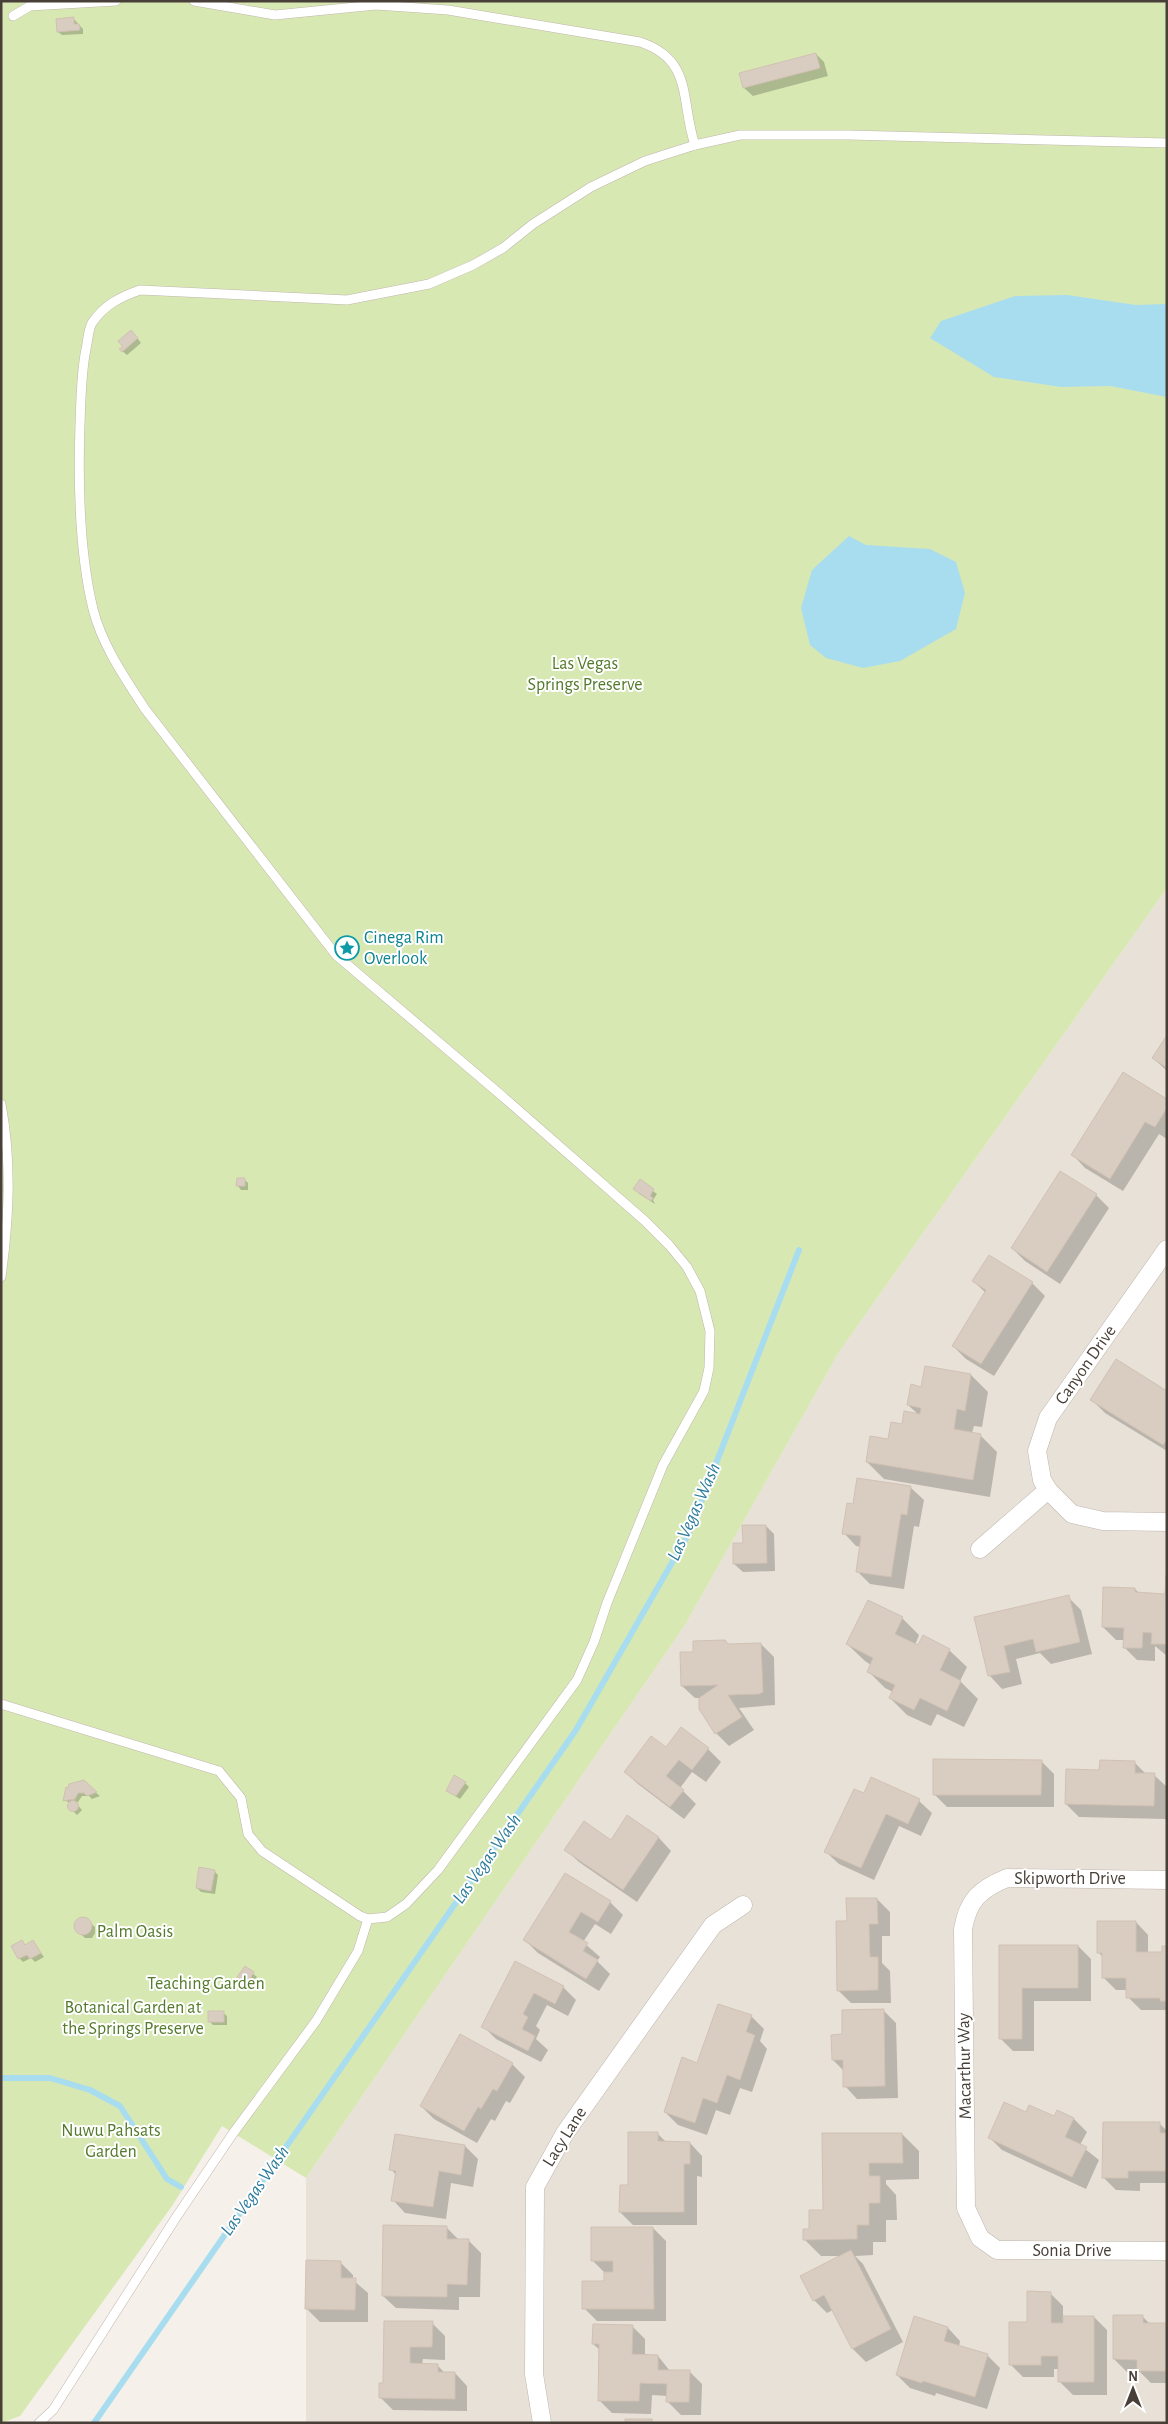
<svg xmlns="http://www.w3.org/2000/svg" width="1168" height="2424" viewBox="0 0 1168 2424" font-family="'Alegreya Sans',sans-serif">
<rect width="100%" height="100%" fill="#f5f0ea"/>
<path fill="#e8e1d8" d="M 1167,888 L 1167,2423 L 306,2423 L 306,2178 L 685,1625 L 839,1352 Z"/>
<path fill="#d8e8b3" d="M 1,1 L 1167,1 L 1167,888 L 839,1352 L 685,1625 L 306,2178 L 222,2126 L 172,2206 L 20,2416 L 1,2423 Z"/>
<g fill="#a8ddf0">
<path d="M 1067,295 L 1136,305 L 1167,304 L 1167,397 L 1110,386 L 1061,387 L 994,377 L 930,338 L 941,321 L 1015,296 Z"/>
<path d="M 849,536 L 866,545 L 930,549 L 956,562 L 965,593 L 956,629 L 900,661 L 863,668 L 826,658 L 810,645 L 801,608 L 812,570 Z"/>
</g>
<g fill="#0003">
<path d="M 73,18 L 83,29 L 83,34 L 62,35 L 58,32 Z"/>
<path d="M 816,54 L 824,62 L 828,76 L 753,96 L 744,88 Z"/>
<path d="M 135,335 L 141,343 L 127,355 L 121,350 Z"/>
<path d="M 1167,1038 L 1167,1071 L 1153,1058 Z"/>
<path d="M 1167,1101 L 1167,1139 L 1159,1134 L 1123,1191 L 1085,1168 L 1073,1155 Z"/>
<path d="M 244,1179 L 248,1183 L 248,1190 L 241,1190 L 238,1186 Z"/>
<path d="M 640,1181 L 657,1194 L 653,1200 L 655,1204 L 638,1193 Z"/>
<path d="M 1096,1195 L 1109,1208 L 1060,1284 L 1025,1261 L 1012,1248 Z"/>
<path d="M 973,1281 L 1032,1283 L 1045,1296 L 994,1376 L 966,1359 L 953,1346 L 986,1293 Z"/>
<path d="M 971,1375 L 988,1392 L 982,1427 L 974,1426 L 972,1433 L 980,1435 L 997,1452 L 990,1497 L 884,1479 L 867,1462 L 903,1425 L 919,1415 L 908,1405 L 922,1388 Z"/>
<path d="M 1167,1393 L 1167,1451 L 1105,1413 L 1092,1400 Z"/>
<path d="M 911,1488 L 924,1500 L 919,1527 L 914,1526 L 904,1589 L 870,1584 L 857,1571 L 861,1547 L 856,1546 L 844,1533 L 854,1505 Z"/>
<path d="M 766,1526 L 774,1534 L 775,1571 L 743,1572 L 734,1564 L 744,1544 Z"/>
<path d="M 1167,1586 L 1167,1656 L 1155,1646 L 1155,1661 L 1137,1660 L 1124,1647 L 1125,1640 L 1116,1640 L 1103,1627 L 1135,1589 L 1140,1594 L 1166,1595 Z"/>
<path d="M 1068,1597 L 1081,1610 L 1092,1654 L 1051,1664 L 1040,1653 L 1016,1659 L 1022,1684 L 1002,1689 L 990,1676 L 976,1618 Z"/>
<path d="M 902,1618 L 919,1635 L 915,1645 L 949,1650 L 967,1667 L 960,1681 L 978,1699 L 964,1727 L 937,1714 L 931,1726 L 907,1715 L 890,1698 L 893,1692 L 885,1688 L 868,1671 L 871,1665 L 865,1661 L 847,1644 Z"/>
<path d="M 761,1644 L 774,1657 L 775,1705 L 739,1708 L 754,1730 L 729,1746 L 716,1733 L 700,1708 L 700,1698 L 695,1698 L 682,1686 L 694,1653 L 729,1645 Z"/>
<path d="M 666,1749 L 708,1749 L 721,1762 L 706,1782 L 692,1772 L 680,1788 L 696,1804 L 684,1819 L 638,1784 L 625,1772 Z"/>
<path d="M 1041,1761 L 1054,1774 L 1054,1807 L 947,1807 L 934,1794 Z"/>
<path d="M 1134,1762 L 1147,1775 L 1154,1775 L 1167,1787 L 1166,1819 L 1079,1817 L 1066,1804 Z"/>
<path d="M 83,1782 L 100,1796 L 92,1799 L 89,1796 L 82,1796 L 78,1802 L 76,1803 L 82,1810 L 77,1815 L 70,1808 L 70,1803 L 64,1800 Z"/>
<path d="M 465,1783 L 469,1787 L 460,1799 L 447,1791 Z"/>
<path d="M 864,1795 L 919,1801 L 932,1813 L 921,1836 L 899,1826 L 874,1880 L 839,1864 L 826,1852 Z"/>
<path d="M 628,1817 L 659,1838 L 671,1851 L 637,1902 L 579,1862 L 566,1850 L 611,1841 Z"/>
<path d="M 214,1871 L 218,1875 L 215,1894 L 201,1892 L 197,1888 Z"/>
<path d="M 565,1875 L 610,1902 L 623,1915 L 611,1934 L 595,1924 L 583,1942 L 600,1957 L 597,1961 L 610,1974 L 599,1991 L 538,1953 L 525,1940 Z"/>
<path d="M 877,1899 L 890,1912 L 890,1936 L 882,1936 L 882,1963 L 890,1971 L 891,2003 L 851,2003 L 838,1990 Z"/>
<path d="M 80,1918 L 85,1918 L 95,1927 L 95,1933 L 92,1938 L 85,1938 L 76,1929 L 76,1923 Z"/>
<path d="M 1136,1922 L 1148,1935 L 1148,1953 L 1163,1953 L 1167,1947 L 1167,2010 L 1141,2010 L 1128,1997 L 1128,1990 L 1116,1990 L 1104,1978 L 1104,1958 L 1098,1952 Z"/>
<path d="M 22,1941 L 26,1946 L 33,1942 L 44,1957 L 35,1962 L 31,1958 L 23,1962 L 19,1958 Z"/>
<path d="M 1078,1946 L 1091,1959 L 1091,2001 L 1034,2001 L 1034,2051 L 1013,2051 L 1000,2038 L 1000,1947 Z"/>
<path d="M 516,1963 L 563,1987 L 576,2000 L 568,2016 L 547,2005 L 536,2026 L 540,2030 L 536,2039 L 548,2050 L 541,2062 L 496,2039 L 483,2026 Z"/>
<path d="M 245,1967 L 257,1977 L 251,1987 L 239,1977 Z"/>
<path d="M 883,2010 L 896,2023 L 898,2098 L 857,2099 L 845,2086 L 844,2071 L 833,2060 L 843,2035 Z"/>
<path d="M 223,2013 L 227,2016 L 227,2025 L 213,2025 L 209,2021 Z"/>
<path d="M 751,2016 L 764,2029 L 760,2041 L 767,2049 L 752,2092 L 740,2088 L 730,2115 L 716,2110 L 707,2135 L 678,2125 L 665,2112 L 698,2064 Z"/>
<path d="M 512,2064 L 525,2077 L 510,2103 L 506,2101 L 495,2121 L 491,2119 L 477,2143 L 434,2119 L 421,2106 Z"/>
<path d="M 1058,2111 L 1074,2119 L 1087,2132 L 1080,2145 L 1099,2160 L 1086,2189 L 1002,2150 L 989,2137 L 1026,2114 L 1054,2118 Z"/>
<path d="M 1159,2123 L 1167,2131 L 1167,2183 L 1140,2183 L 1140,2191 L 1116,2190 L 1103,2177 Z"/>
<path d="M 658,2134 L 667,2143 L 690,2143 L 702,2156 L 702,2177 L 697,2176 L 697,2225 L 633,2225 L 620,2212 L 629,2186 Z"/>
<path d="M 902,2134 L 919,2151 L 919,2179 L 886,2180 L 886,2184 L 896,2195 L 897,2220 L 886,2220 L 886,2242 L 873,2242 L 873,2255 L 855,2256 L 863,2264 L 903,2342 L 866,2362 L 853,2349 L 833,2310 L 827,2313 L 814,2300 L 842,2256 L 821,2256 L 804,2239 L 824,2211 L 823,2135 Z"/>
<path d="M 396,2136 L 465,2146 L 478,2159 L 473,2187 L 451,2183 L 446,2219 L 405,2213 L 393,2200 L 396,2175 L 391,2169 Z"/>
<path d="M 446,2227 L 459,2240 L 468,2240 L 481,2253 L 480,2297 L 459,2297 L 459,2310 L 396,2308 L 383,2296 Z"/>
<path d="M 653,2228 L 666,2241 L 666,2321 L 597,2321 L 584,2308 L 605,2283 L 605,2273 L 592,2260 Z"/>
<path d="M 340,2262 L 353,2275 L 353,2280 L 368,2293 L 368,2322 L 320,2322 L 307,2309 Z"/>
<path d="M 1050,2293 L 1063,2306 L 1063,2317 L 1094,2317 L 1107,2330 L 1107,2395 L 1073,2395 L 1060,2382 L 1060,2369 L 1054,2369 L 1054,2377 L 1023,2377 L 1010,2364 L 1028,2324 Z"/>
<path d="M 1143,2317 L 1151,2325 L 1167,2325 L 1167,2383 L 1151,2383 L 1140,2372 L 1127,2372 L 1114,2359 Z"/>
<path d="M 385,2322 L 432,2323 L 445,2336 L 445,2360 L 423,2359 L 422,2365 L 437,2365 L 445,2373 L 455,2373 L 467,2386 L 467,2411 L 393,2410 L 380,2397 L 384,2384 Z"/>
<path d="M 632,2326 L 645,2339 L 645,2356 L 658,2356 L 670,2371 L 689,2371 L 702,2384 L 701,2415 L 681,2415 L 668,2402 L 668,2396 L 652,2395 L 651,2414 L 612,2413 L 599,2400 L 600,2350 L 593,2344 Z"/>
<path d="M 948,2328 L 960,2341 L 959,2347 L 987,2355 L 1000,2368 L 987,2409 L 936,2393 L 935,2396 L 910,2388 L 897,2375 Z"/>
</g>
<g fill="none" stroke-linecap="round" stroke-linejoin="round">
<g stroke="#a8ddf0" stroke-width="6">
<path d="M 1,2078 L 50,2078 L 90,2090 L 120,2106 L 167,2179 L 181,2187"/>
<path d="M 94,2423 L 576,1730 L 689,1533 L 799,1250"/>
</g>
</g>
<g fill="#d9cdc2" stroke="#d1c1b2">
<path d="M 74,17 L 74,24 L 79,24 L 80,30 L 57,32 L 56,19 Z"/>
<path d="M 816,53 L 820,68 L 743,88 L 739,73 Z"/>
<path d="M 131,330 L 138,338 L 122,352 L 119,349 L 123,347 L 118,341 Z"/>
<path d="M 1167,1035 L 1167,1068 L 1152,1058 Z"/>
<path d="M 1123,1072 L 1167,1099 L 1167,1108 L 1155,1127 L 1145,1122 L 1110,1179 L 1071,1155 Z"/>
<path d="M 1060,1171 L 1097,1194 L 1047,1272 L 1011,1248 Z"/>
<path d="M 237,1178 L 245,1178 L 245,1186 L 236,1186 Z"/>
<path d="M 640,1179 L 654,1189 L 650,1196 L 653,1198 L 651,1201 L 633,1189 Z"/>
<path d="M 989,1255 L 1033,1282 L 981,1364 L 952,1346 L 986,1290 L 972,1281 Z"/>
<path d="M 1116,1359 L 1167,1391 L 1167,1440 L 1163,1445 L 1090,1400 Z"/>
<path d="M 925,1366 L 971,1374 L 965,1411 L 957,1409 L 954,1429 L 981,1434 L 973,1480 L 866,1462 L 870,1436 L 888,1439 L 891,1422 L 902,1424 L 904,1411 L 920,1414 L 921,1408 L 907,1405 L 911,1384 L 921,1387 Z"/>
<path d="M 857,1478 L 911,1486 L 907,1515 L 901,1514 L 891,1577 L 856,1572 L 861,1536 L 842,1534 L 847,1503 L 853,1504 Z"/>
<path d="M 742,1525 L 766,1525 L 767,1563 L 733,1564 L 733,1543 L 743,1543 Z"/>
<path d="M 1166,1575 L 1167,1644 L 1151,1644 L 1152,1633 L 1143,1632 L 1142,1648 L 1123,1648 L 1124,1628 L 1102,1627 L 1103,1587 L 1135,1588 L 1135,1592 L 1165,1594 Z"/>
<path d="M 1069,1595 L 1080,1642 L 1036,1652 L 1033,1639 L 1004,1646 L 1010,1672 L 988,1676 L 974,1617 Z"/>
<path d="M 868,1600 L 903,1617 L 895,1634 L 918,1645 L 923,1635 L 950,1649 L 940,1670 L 961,1681 L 947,1711 L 920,1698 L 914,1710 L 889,1698 L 895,1685 L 867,1672 L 873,1658 L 846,1644 Z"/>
<path d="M 725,1640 L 728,1644 L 761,1643 L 763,1692 L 759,1694 L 728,1695 L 742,1717 L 715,1734 L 699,1709 L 699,1698 L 718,1685 L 681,1686 L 680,1652 L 693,1652 L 693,1641 Z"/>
<path d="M 681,1727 L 709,1748 L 692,1770 L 679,1760 L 666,1776 L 684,1790 L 670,1807 L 624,1772 L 651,1736 L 666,1747 Z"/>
<path d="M 933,1759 L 1042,1760 L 1041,1795 L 933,1795 Z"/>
<path d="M 1100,1760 L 1135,1761 L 1135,1773 L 1155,1773 L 1154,1806 L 1065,1804 L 1066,1769 L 1099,1770 Z"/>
<path d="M 454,1775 L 466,1782 L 456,1796 L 446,1791 Z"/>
<path d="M 871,1777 L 920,1799 L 908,1824 L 886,1814 L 861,1868 L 824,1852 L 854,1789 L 864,1793 Z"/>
<path d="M 84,1780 L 97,1792 L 87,1796 L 84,1793 L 78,1793 L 75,1799 L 63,1801 L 66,1787 L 68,1788 L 69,1784 Z"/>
<circle cx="73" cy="1806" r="5.5"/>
<path d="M 627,1815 L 659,1837 L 623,1890 L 564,1850 L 584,1821 L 611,1840 Z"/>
<path d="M 199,1867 L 215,1870 L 211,1891 L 196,1888 Z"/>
<path d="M 565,1873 L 611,1901 L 598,1922 L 581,1912 L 569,1932 L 588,1943 L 583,1951 L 598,1960 L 586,1979 L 523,1940 Z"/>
<path d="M 846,1898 L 877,1898 L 878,1924 L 869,1924 L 870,1957 L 878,1957 L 878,1990 L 837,1991 L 836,1921 L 847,1921 Z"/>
<circle cx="83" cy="1926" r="9"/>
<path d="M 1097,1921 L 1136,1921 L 1136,1952 L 1162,1952 L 1162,1946 L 1167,1946 L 1167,2001 L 1160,2001 L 1160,1998 L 1126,1998 L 1126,1978 L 1102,1978 L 1102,1953 L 1097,1953 Z"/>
<path d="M 22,1940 L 25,1945 L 33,1940 L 41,1953 L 30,1959 L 27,1955 L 18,1959 L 11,1946 Z"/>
<path d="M 999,1945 L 1078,1945 L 1078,1988 L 1022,1988 L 1022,2039 L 999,2039 Z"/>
<path d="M 515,1961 L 564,1986 L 555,2004 L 534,1993 L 523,2014 L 528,2017 L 522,2029 L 535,2036 L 528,2051 L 481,2027 Z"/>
<path d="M 245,1966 L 254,1972 L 247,1984 L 237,1977 Z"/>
<path d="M 718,2004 L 752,2015 L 746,2032 L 755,2035 L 740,2080 L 727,2075 L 717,2103 L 703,2098 L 695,2123 L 664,2112 L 682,2057 L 697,2063 Z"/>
<path d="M 884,2009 L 885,2086 L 843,2087 L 843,2060 L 832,2060 L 831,2035 L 842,2034 L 842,2010 Z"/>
<rect x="208" y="2011" width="16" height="11"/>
<path d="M 460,2034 L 513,2063 L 497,2091 L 493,2089 L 481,2109 L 478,2107 L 464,2131 L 420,2106 Z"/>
<path d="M 1004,2102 L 1026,2112 L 1029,2105 L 1054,2116 L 1057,2110 L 1074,2118 L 1065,2137 L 1087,2147 L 1072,2177 L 988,2138 Z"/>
<path d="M 1103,2122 L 1160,2122 L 1160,2133 L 1167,2133 L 1167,2171 L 1128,2171 L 1128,2178 L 1102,2178 Z"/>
<path d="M 628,2132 L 658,2132 L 658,2141 L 690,2142 L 690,2164 L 684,2164 L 684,2212 L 619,2212 L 620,2185 L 628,2185 Z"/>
<path d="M 822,2133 L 902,2133 L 903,2163 L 869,2163 L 869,2176 L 880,2176 L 880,2203 L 869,2203 L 869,2225 L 857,2225 L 857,2239 L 803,2240 L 803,2229 L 809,2229 L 809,2210 L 823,2210 Z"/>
<path d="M 395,2134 L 465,2145 L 461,2175 L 439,2171 L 433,2207 L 391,2201 L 396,2171 L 389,2170 Z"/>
<path d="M 383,2225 L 447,2226 L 447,2239 L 469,2239 L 467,2285 L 447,2284 L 447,2297 L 382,2296 Z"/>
<path d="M 591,2227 L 653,2227 L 654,2309 L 582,2309 L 582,2281 L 604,2281 L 604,2272 L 613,2272 L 613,2261 L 591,2261 Z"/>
<path d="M 851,2250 L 891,2329 L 852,2349 L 824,2295 L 813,2301 L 800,2276 Z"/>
<path d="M 306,2260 L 341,2261 L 341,2278 L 356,2278 L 355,2310 L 305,2309 Z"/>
<path d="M 1027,2291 L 1051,2292 L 1051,2323 L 1063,2323 L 1063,2316 L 1094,2316 L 1094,2382 L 1058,2382 L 1058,2356 L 1041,2356 L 1041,2365 L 1009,2365 L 1009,2322 L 1027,2322 Z"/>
<path d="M 1113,2315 L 1143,2315 L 1143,2323 L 1167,2323 L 1167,2371 L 1137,2371 L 1137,2360 L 1113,2359 Z"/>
<path d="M 914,2316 L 948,2327 L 944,2341 L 988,2354 L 975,2397 L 923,2381 L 922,2383 L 896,2375 Z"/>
<path d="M 384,2321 L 433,2321 L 432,2347 L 410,2347 L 410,2363 L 438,2364 L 438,2372 L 455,2372 L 455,2399 L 379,2398 L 379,2383 L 383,2383 Z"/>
<path d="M 593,2324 L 633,2325 L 632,2354 L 658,2355 L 658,2370 L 690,2370 L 689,2402 L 666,2402 L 667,2384 L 640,2383 L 639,2401 L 598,2401 L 599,2344 L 592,2344 Z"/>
<rect x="625" y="2419" width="27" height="4"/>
</g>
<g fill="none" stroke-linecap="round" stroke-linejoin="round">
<g stroke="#c0b6ac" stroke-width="10">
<g id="lane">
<path d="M 194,1 L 275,15 L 376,5 L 448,10 L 640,42 C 694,60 680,101 695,145"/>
<path d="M 13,16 L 30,6 L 116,1"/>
<path d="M 1,1104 C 12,1162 9,1219 1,1277"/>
<path d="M 1,1704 L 219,1771 L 241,1798 L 248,1834 L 262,1851 L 360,1916 L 368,1919 L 387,1917 L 406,1904 L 438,1870 L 577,1680 L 594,1642 L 607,1603 L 663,1465 L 704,1391 L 709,1368 L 710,1331 L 700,1291 L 687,1267 L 669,1245 L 645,1221 L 501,1095 L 336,955 L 145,709 C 125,678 102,645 93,609 C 79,551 78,483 80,424 C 81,399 81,374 86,349 C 88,341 88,330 92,323 C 104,305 120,297 140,290 L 347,300 L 429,284 L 473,265 L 503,248 L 533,224 L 591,187 L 645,161 L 695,145 L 740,135 L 849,135 L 1167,143"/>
<path d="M 39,2423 L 53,2410 L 177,2216 L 234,2132 L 316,2021 L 358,1951 L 368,1919"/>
</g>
</g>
<g stroke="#c0b6ac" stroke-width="19">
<g id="street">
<path d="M 1167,1249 L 1048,1418 L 1037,1451 L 1042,1480 L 1048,1490 L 1072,1514 L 1103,1521 L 1167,1522"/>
<path d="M 980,1549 L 1048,1490"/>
<path d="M 1167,1880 L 1007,1878 C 980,1889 968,1900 963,1929 L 966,2208 L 980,2238 L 997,2250 L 1167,2251"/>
<path d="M 542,2423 L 534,2374 L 535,2187 L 565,2133 L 713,1925 L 743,1905"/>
</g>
</g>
<use href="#lane" stroke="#fff" stroke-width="9"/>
<use href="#street" stroke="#fff" stroke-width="18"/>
</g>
<defs>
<g id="sight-ring" transform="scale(1.25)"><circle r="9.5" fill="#fff" stroke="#0f9aa8" stroke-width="1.5"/><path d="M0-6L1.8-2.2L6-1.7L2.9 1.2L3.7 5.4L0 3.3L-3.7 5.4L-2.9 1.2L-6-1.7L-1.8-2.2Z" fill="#0f9aa8"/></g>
</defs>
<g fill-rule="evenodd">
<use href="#sight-ring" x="347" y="948"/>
</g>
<g text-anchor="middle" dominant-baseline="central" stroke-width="4" stroke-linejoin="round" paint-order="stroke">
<g font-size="18" fill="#547a2b" stroke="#fff">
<text x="585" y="664">Las Vegas<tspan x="585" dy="21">Springs Preserve</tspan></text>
<text x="135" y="1932">Palm Oasis</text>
<text x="206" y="1984">Teaching Garden</text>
<text x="133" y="2008">Botanical Garden at<tspan x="133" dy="21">the Springs Preserve</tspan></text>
<text x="111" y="2131">Nuwu Pahsats<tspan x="111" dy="21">Garden</tspan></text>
</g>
<g font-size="18" fill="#0d838f" stroke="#fff" text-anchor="start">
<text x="364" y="938">Cinega Rim<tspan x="364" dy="21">Overlook</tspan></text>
</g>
<g font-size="18" fill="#484038" stroke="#fff">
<text transform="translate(1086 1365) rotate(-55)">Canyon Drive</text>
<text x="1070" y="1879">Skipworth Drive</text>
<text transform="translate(965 2066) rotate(-91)">Macarthur Way</text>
<text transform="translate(565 2137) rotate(-58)">Lacy Lane</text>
<text x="1072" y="2251">Sonia Drive</text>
</g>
<g font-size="19" font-style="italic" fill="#2d7c9c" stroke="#fff">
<text transform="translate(694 1512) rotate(-66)">Las Vegas Wash</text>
<text transform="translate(487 1859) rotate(-55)">Las Vegas Wash</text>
<text transform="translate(255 2191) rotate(-55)">Las Vegas Wash</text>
</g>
</g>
<rect width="1168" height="2424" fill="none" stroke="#484038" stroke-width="5"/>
<g transform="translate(1133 2389)" stroke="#ffffff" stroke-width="4" paint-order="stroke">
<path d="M0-4L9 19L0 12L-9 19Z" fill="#484038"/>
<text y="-8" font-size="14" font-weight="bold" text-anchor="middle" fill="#484038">N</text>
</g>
</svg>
